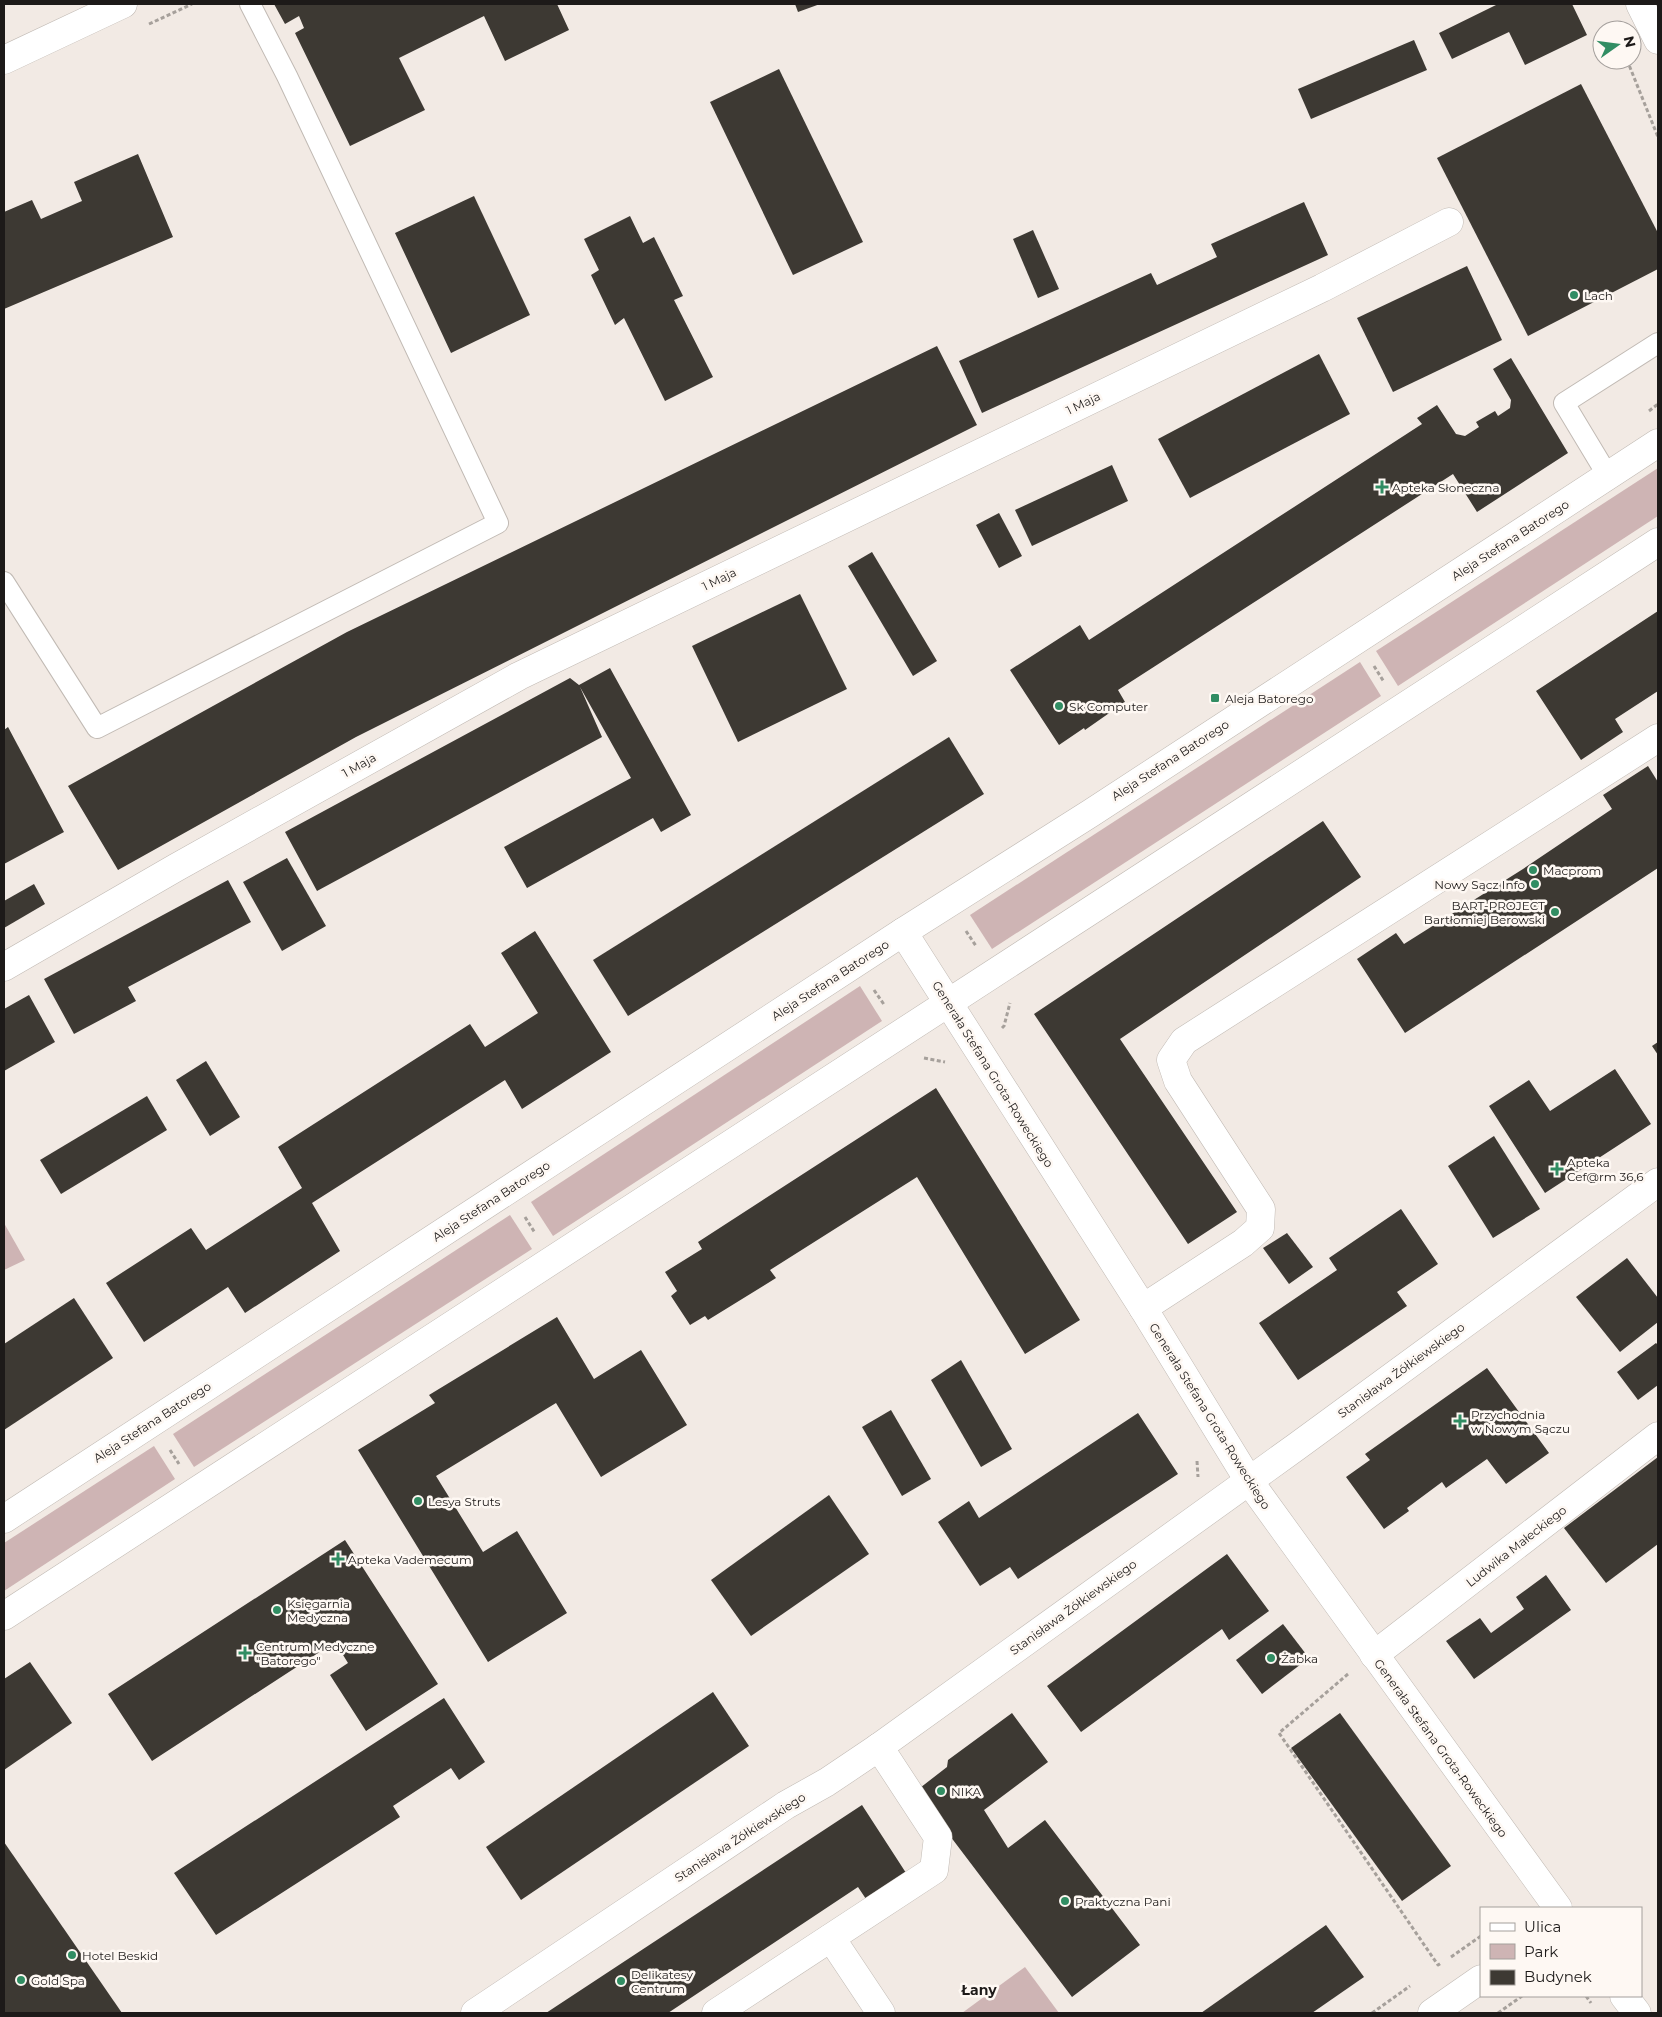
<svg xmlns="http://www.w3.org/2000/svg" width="1662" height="2017" viewBox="0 0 1662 2017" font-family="Montserrat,sans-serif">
<rect width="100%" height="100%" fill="#f2eae4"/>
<g fill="#ceb4b4">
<path d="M 1658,468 L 1658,516 L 1398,686 L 1376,651 Z"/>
<path d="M 1360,662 L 1381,696 L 992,949 L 970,915 Z"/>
<path d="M 860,986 L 882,1021 L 553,1236 L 531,1202 Z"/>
<path d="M 510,1215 L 532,1249 L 194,1467 L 173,1434 Z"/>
<path d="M 4,1223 L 25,1260 L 4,1270 Z"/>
<path d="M 154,1446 L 175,1479 L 4,1591 L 4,1543 Z"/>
<path d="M 1025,1967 L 1059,2013 L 962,2013 Z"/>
</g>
<g fill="#3d3933">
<path d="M 274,4 L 557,4 L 569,30 L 505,61 L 484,16 L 399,58 L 425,110 L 350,146 L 295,33 L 304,28 L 299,16 L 285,24 Z"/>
<path d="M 795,4 L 820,4 L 798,12 Z"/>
<path d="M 1495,4 L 1572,4 L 1587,35 L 1525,65 L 1509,32 L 1452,59 L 1439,33 L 1496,5 Z"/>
<path d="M 1414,40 L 1427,70 L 1311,119 L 1298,89 Z"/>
<path d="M 779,69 L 863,242 L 793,275 L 710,102 Z"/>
<path d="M 1581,84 L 1658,233 L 1658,269 L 1528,336 L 1437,158 Z"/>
<path d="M 138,154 L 173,237 L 4,309 L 4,212 L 32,200 L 41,219 L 82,201 L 74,182 Z"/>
<path d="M 474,196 L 530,315 L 451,353 L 395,233 Z"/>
<path d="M 1304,202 L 1328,255 L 982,413 L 959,361 L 1151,273 L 1157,285 L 1217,257 L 1211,244 Z"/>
<path d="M 630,216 L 643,243 L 654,237 L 683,296 L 674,300 L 713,377 L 665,401 L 624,318 L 615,325 L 591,275 L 599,270 L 584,239 Z"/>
<path d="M 1033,230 L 1059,289 L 1038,298 L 1013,239 Z"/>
<path d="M 1467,266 L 1502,340 L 1393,392 L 1357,318 Z"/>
<path d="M 937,346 L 977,425 L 356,737 L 118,870 L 68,786 L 347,632 Z"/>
<path d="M 1319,354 L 1350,414 L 1190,498 L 1158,439 Z"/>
<path d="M 1511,358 L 1568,453 L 1477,512 L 1453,474 L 1118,690 L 1125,702 L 1085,730 L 1084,728 L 1059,745 L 1010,670 L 1080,625 L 1089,640 L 1422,424 L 1417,418 L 1437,405 L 1456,434 L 1465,436 L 1479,427 L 1476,422 L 1495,411 L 1498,416 L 1510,408 L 1511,400 L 1493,369 Z"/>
<path d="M 1112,465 L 1128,501 L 1032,546 L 1015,510 Z"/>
<path d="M 999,513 L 1022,556 L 999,568 L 976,525 Z"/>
<path d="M 872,552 L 937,661 L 913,676 L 848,566 Z"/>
<path d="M 800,594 L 847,689 L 738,742 L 692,646 Z"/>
<path d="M 1658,611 L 1658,691 L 1615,719 L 1623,732 L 1581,760 L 1536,691 Z"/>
<path d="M 610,668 L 691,815 L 661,832 L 653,818 L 527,888 L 504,847 L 631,778 L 580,687 L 602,737 L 317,891 L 285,832 L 570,678 L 579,685 Z"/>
<path d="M 8,727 L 64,832 L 4,864 L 4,730 Z"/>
<path d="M 949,737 L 984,794 L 628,1016 L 593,960 Z"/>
<path d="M 1648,766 L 1658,782 L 1658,868 L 1405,1033 L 1357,959 L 1396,933 L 1404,944 L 1523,869 L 1612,809 L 1603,795 Z"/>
<path d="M 1323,821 L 1361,877 L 1120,1039 L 1237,1212 L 1188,1244 L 1034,1014 Z"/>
<path d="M 287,858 L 326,926 L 282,951 L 243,882 Z"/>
<path d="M 228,880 L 251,922 L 128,987 L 136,1001 L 74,1034 L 44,979 Z"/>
<path d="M 34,884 L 45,904 L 4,928 L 4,901 Z"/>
<path d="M 535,931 L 611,1052 L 522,1109 L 505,1080 L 312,1203 L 340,1251 L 245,1313 L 228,1287 L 144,1342 L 106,1283 L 191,1228 L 206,1250 L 302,1188 L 278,1147 L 470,1024 L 485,1047 L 538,1013 L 501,953 Z"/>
<path d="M 29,995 L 55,1042 L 4,1071 L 4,1009 Z"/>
<path d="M 1658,1042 L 1658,1055 L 1652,1046 Z"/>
<path d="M 206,1061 L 240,1117 L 210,1136 L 176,1080 Z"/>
<path d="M 1615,1069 L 1651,1124 L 1545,1193 L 1489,1106 L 1529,1080 L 1550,1111 Z"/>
<path d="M 936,1088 L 1080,1320 L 1025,1354 L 917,1177 L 770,1270 L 776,1278 L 708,1320 L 705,1316 L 690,1325 L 671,1296 L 677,1291 L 665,1272 L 702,1249 L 698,1242 Z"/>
<path d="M 147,1096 L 167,1130 L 61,1194 L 40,1160 Z"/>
<path d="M 1494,1136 L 1540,1209 L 1493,1238 L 1448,1166 Z"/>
<path d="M 1401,1209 L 1438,1264 L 1397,1292 L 1407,1306 L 1298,1380 L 1259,1323 L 1337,1270 L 1329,1258 Z"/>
<path d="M 1287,1233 L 1313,1267 L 1289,1284 L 1263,1248 Z"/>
<path d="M 1627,1258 L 1658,1298 L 1658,1322 L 1620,1352 L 1576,1297 Z"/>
<path d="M 74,1298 L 113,1358 L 4,1430 L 4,1344 Z"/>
<path d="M 557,1317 L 594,1379 L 641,1350 L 687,1425 L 601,1477 L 556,1403 L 436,1476 L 483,1552 L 517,1531 L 567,1613 L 488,1662 L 358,1450 L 435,1403 L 429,1395 Z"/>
<path d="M 1656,1343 L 1658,1345 L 1658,1385 L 1638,1400 L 1617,1372 Z"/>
<path d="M 961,1360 L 1012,1449 L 981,1467 L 931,1380 Z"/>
<path d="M 1487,1368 L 1549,1453 L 1506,1484 L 1487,1459 L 1446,1488 L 1442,1482 L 1407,1508 L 1409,1511 L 1384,1529 L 1346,1477 L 1370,1460 L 1365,1454 Z"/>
<path d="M 891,1410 L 931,1479 L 902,1496 L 862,1427 Z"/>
<path d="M 1138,1413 L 1178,1474 L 1018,1579 L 1010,1567 L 980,1586 L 938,1522 L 969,1501 L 979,1518 Z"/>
<path d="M 1658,1457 L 1658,1544 L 1606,1583 L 1564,1528 Z"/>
<path d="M 829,1495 L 869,1554 L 751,1636 L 711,1580 Z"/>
<path d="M 345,1540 L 438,1684 L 366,1731 L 330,1675 L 348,1663 L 335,1642 L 152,1761 L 108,1694 Z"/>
<path d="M 1227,1554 L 1269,1611 L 1229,1640 L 1222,1629 L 1081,1732 L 1047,1686 Z"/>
<path d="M 1546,1575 L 1571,1610 L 1474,1679 L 1446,1641 L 1480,1618 L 1491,1633 L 1524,1609 L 1516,1597 Z"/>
<path d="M 1283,1624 L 1309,1658 L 1262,1694 L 1236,1660 Z"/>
<path d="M 30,1662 L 72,1723 L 4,1770 L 4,1679 Z"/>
<path d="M 713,1692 L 749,1746 L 521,1900 L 486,1847 Z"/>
<path d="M 444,1698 L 485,1762 L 459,1780 L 451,1768 L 393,1806 L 400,1817 L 216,1935 L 174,1873 Z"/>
<path d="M 1012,1713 L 1048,1762 L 984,1810 L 1008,1848 L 1045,1820 L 1140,1945 L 1072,1997 L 916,1791 L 947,1767 L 948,1760 Z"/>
<path d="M 1340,1713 L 1451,1866 L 1402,1901 L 1291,1748 Z"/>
<path d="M 862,1805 L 908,1876 L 868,1902 L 858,1887 L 668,2013 L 546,2013 Z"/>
<path d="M 4,1842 L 122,2013 L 4,2013 Z"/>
<path d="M 1326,1925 L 1364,1977 L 1312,2013 L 1201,2013 Z"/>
</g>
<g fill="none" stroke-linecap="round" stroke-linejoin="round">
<g stroke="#c1bab4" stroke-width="22">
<g id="service">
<path d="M 1608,476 L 1564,403 L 1658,343"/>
<path d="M 4,582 L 97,728 L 498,523 L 287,76 L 250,4"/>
</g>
</g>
<g stroke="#c1bab4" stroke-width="29">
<g id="minor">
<path d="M 4,60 L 123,4"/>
<path d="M 903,932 L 1143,1308 L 1249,1481 L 1558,1908"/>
<path d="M 4,967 L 177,867 L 519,676 L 1322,288 L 1449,222"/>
<path d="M 1143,1308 L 1243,1243 L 1260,1228 L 1261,1209 L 1178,1081 L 1171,1060 L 1184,1041 L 1658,738"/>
<path d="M 1374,1655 L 1658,1436"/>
<path d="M 831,1938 L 881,2013"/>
<path d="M 1624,1996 L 1637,2013"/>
<path d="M 475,2013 L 786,1805 L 827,1782 L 879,1747 L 1296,1447 L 1658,1182"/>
<path d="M 716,2013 L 934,1870 L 938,1837 L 879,1747"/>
<path d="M 1432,2013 L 1481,1979"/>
</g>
</g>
<g stroke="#c1bab4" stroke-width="29">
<g id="tertiary">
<path d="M 1640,4 L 1658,40"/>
<path d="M 4,1519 L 903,932 L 1091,813 L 1658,443"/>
<path d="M 4,1616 L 1658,542"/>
</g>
</g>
<g stroke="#a6a09b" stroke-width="3" stroke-dasharray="4 2.5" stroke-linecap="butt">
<path d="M 149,24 L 192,4"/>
<path d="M 1627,60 L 1658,137"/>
<path d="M 1649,411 L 1658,404"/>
<path d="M 1374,666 L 1384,682"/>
<path d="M 966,931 L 976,946"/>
<path d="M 874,990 L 885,1006"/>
<path d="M 1002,1028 L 1004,1026 L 1010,1003"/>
<path d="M 924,1058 L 945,1062"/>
<path d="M 525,1217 L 535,1233"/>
<path d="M 170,1450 L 179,1464"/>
<path d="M 1197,1461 L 1198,1477"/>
<path d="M 1348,1674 L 1279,1733 L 1438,1965 L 1441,1963"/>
<path d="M 1451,1957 L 1481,1936"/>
<path d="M 1586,1996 L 1591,2003"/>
<path d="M 1372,2013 L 1410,1986"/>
<path d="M 1498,2013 L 1522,1996"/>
</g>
<use href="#service" stroke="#fff" stroke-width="20"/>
<use href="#minor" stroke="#fff" stroke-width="28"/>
<use href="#tertiary" stroke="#fff" stroke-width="28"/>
</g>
<g fill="#318d63" stroke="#fef8f3" stroke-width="2">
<circle cx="1574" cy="295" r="5"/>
<path d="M1379.5 479.5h5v5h5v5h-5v5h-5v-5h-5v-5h5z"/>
<rect x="1210" y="693" width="10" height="10" rx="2.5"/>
<circle cx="1059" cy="706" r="5"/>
<circle cx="1533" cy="870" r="5"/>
<circle cx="1535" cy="884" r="5"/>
<circle cx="1555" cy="912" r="5"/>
<path d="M1554.5 1161.5h5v5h5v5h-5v5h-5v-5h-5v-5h5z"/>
<path d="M1457.5 1413.5h5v5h5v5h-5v5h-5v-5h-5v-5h5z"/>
<circle cx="418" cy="1501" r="5"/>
<path d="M335.5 1551.5h5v5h5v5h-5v5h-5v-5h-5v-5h5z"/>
<circle cx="277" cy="1610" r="5"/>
<path d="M242.5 1645.5h5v5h5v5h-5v5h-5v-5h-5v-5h5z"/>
<circle cx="1271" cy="1658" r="5"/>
<circle cx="941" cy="1791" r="5"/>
<circle cx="1065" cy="1901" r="5"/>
<circle cx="72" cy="1955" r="5"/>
<circle cx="21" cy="1980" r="5"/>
<circle cx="621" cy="1981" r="5"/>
</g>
<g text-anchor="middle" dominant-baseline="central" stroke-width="5" stroke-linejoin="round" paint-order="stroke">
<g font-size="12" fill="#1d1a19" stroke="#fef8f3" text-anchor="start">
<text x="1584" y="295">Lach</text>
<text x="1392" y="487">Apteka Słoneczna</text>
<text x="1225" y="698">Aleja Batorego</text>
<text x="1069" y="706">Sk Computer</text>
<text x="1543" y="870">Macprom</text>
<text x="1525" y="884" text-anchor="end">Nowy Sącz Info</text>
<text x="1545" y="905" text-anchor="end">BART-PROJECT<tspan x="1545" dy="14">Bartłomiej Berowski</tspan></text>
<text x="1567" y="1162">Apteka<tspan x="1567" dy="14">Cef@rm 36,6</tspan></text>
<text x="1471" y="1414">Przychodnia<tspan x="1471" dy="14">w Nowym Sączu</tspan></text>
<text x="428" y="1501">Lesya Struts</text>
<text x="348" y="1559">Apteka Vademecum</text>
<text x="287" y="1603">Księgarnia<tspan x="287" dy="14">Medyczna</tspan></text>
<text x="256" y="1646">Centrum Medyczne<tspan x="256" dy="14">"Batorego"</tspan></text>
<text x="1281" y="1658">Żabka</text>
<text x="951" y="1791">NIKA</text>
<text x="1075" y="1901">Praktyczna Pani</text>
<text x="82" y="1955">Hotel Beskid</text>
<text x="631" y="1974">Delikatesy<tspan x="631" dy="14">Centrum</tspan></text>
<text x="31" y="1980">Gold Spa</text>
</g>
<g font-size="12" fill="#1d1a19" stroke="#fef8f3">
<text transform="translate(1083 403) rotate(-26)">1 Maja</text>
<text transform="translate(1510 540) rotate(-33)">Aleja Stefana Batorego</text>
<text transform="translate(719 579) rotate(-26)">1 Maja</text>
<text transform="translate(1170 760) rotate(-33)">Aleja Stefana Batorego</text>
<text transform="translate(359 765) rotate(-29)">1 Maja</text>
<text transform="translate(830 980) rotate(-33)">Aleja Stefana Batorego</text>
<text transform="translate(993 1074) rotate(58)">Generała Stefana Grota-Roweckiego</text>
<text transform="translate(491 1201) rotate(-33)">Aleja Stefana Batorego</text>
<text transform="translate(1401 1370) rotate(-36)">Stanisława Żółkiewskiego</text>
<text transform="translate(1210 1416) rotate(58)">Generała Stefana Grota-Roweckiego</text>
<text transform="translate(152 1422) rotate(-33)">Aleja Stefana Batorego</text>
<text transform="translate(1516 1546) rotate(-38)">Ludwika Małeckiego</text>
<text transform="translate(1073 1607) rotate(-36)">Stanisława Żółkiewskiego</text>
<text transform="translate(1441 1748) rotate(54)">Generała Stefana Grota-Roweckiego</text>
<text transform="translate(740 1837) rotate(-33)">Stanisława Żółkiewskiego</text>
</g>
<g font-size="14" font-weight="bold" fill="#1d1a19" stroke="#fef8f3">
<text x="979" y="1990">Łany</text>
</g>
</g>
<rect width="1662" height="2017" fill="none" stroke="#1d1a19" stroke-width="10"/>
<rect x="1480" y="1907" width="162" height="90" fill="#fef8f3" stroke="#a49f9c"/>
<rect x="1490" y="1923" width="25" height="8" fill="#ffffff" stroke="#a49f9c"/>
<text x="1524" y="1932" font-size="15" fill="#1d1a19">Ulica</text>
<rect x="1490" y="1944" width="25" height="15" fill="#ceb4b4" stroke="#a49f9c"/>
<text x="1524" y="1957" font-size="15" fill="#1d1a19">Park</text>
<rect x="1490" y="1970" width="25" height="15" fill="#3d3933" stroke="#a49f9c"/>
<text x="1524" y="1982" font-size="15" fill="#1d1a19">Budynek</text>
<g transform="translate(1617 45) rotate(76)"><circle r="24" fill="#fef8f3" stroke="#a49f9c"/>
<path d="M0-4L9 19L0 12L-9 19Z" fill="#318d63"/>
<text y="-8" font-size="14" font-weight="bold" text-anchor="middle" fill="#1d1a19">N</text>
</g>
</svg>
